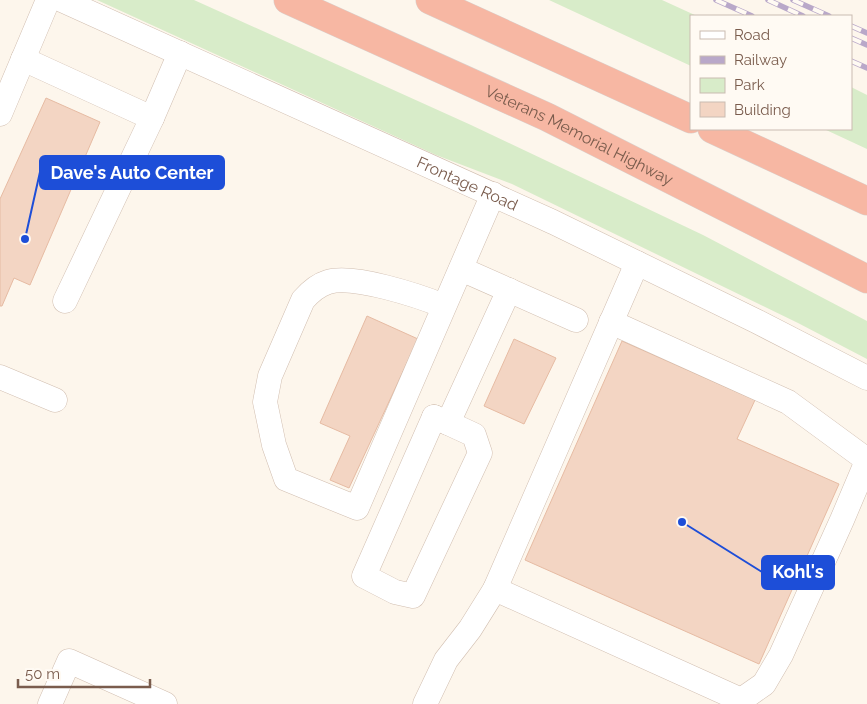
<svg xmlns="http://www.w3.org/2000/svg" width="867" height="704" viewBox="0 0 867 704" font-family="Raleway,sans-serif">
<rect width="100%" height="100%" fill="#fdf6ec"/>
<g fill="#d8ecc9">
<path d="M 97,0 L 194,0 L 471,125 L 703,235 L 867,321 L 867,359 L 798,323 L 512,184 L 436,155 Z"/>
<path d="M 549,0 L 662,0 L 697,16 L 691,16 L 691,66 Z"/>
<path d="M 851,87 L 867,95 L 867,149 L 824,129 L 851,129 Z"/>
</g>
<g fill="#f3d5c3" stroke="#e6bba3">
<path d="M 46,98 L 100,122 L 30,285 L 14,278 L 2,306 L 0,306 L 0,199 Z"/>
<path d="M 367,316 L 418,339 L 349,488 L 330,480 L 350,436 L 320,423 Z"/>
<path d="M 514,339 L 556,358 L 524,424 L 484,406 Z"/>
<path d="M 622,341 L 755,400 L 737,439 L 839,484 L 759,664 L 525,560 Z"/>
</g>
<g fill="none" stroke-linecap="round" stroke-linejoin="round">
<g stroke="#d1beb0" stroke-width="25">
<g id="minor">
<path id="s1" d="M 62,0 L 553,222 L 756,321 L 867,378"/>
<path d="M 23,59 L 152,118 L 180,53"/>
<path d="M 0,114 L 48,0"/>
<path d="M 461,269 L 576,320"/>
<path d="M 65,301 L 152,118"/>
<path d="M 444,306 C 419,296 353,274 328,282 C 318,285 310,292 303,300 L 270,376 L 265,402 L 274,445 L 286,479 L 357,508 L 493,194"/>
<path d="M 611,322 L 788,402 L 867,460"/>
<path d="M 0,377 L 55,400"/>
<path d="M 434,417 L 364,576 L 395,592 L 413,596 L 480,453 L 474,435 L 448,423"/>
<path d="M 434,417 L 448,423 L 509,290"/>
<path d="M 495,589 L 741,700 L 740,704"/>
<path d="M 741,700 L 764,684 L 781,655 L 842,520 L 867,461"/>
<path d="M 50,704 L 69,661 L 165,704"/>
<path d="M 425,704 L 446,660 L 470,629 L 495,589 L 637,263"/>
</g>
</g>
<g stroke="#dad1cd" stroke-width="29">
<g id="highway">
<path id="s2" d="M 288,0 L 547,117 L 867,279"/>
<path d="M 430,0 L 691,119"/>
<path d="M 712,129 L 867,201"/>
</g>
</g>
<use href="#minor" stroke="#fff" stroke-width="24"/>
<use href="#highway" stroke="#f7b7a3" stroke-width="28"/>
<g stroke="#b9a8c9" stroke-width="5.5">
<g id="rail">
<path d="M 716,0 L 752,16"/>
<path d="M 768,0 L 803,16"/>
<path d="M 793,0 L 829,16"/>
<path d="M 851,26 L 867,33"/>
<path d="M 851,38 L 867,45"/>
<path d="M 851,61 L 867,68"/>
</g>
</g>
<use href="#rail" stroke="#fffaf3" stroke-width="4" stroke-dasharray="11" stroke-linecap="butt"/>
</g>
<g text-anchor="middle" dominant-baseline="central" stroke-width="4" stroke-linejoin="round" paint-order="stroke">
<g font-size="16" fill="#7a5c4d" stroke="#fffaf3">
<text stroke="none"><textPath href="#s2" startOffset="321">Veterans Memorial Highway</textPath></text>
<text stroke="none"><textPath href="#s1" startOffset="445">Frontage Road</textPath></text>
</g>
</g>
<path fill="none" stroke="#1d4ed8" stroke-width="2" d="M25 239L40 172M682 522L762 572"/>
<g fill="#1d4ed8" stroke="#fffaf3" stroke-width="2">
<circle cx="25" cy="239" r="5"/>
<circle cx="682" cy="522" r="5"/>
</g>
<g fill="#1d4ed8" stroke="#1d4ed8" stroke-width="2">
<rect x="40" y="156" width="184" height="33" rx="5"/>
<rect x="762" y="556" width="72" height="33" rx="5"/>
</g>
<g font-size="18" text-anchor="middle" font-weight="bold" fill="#fff">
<text x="132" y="179">Dave's Auto Center</text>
<text x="798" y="578">Kohl's</text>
</g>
<rect x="690" y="15" width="162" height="115" fill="#fffaf3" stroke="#cabbb1"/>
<rect x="700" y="31" width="25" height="8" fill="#ffffff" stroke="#cabbb1"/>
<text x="734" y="40" font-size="15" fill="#7a5c4d">Road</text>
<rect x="700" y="56" width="25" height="8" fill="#b9a8c9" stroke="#cabbb1"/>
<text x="734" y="65" font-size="15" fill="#7a5c4d">Railway</text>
<rect x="700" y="78" width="25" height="15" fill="#d8ecc9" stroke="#cabbb1"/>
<text x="734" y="90" font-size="15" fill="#7a5c4d">Park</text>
<rect x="700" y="102" width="25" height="15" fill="#f3d5c3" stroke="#cabbb1"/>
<text x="734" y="115" font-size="15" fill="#7a5c4d">Building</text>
<path d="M18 679v8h132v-8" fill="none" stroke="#7a5c4d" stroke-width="2.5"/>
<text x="25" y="679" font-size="15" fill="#7a5c4d" stroke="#fffaf3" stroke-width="4" paint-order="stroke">50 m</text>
</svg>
